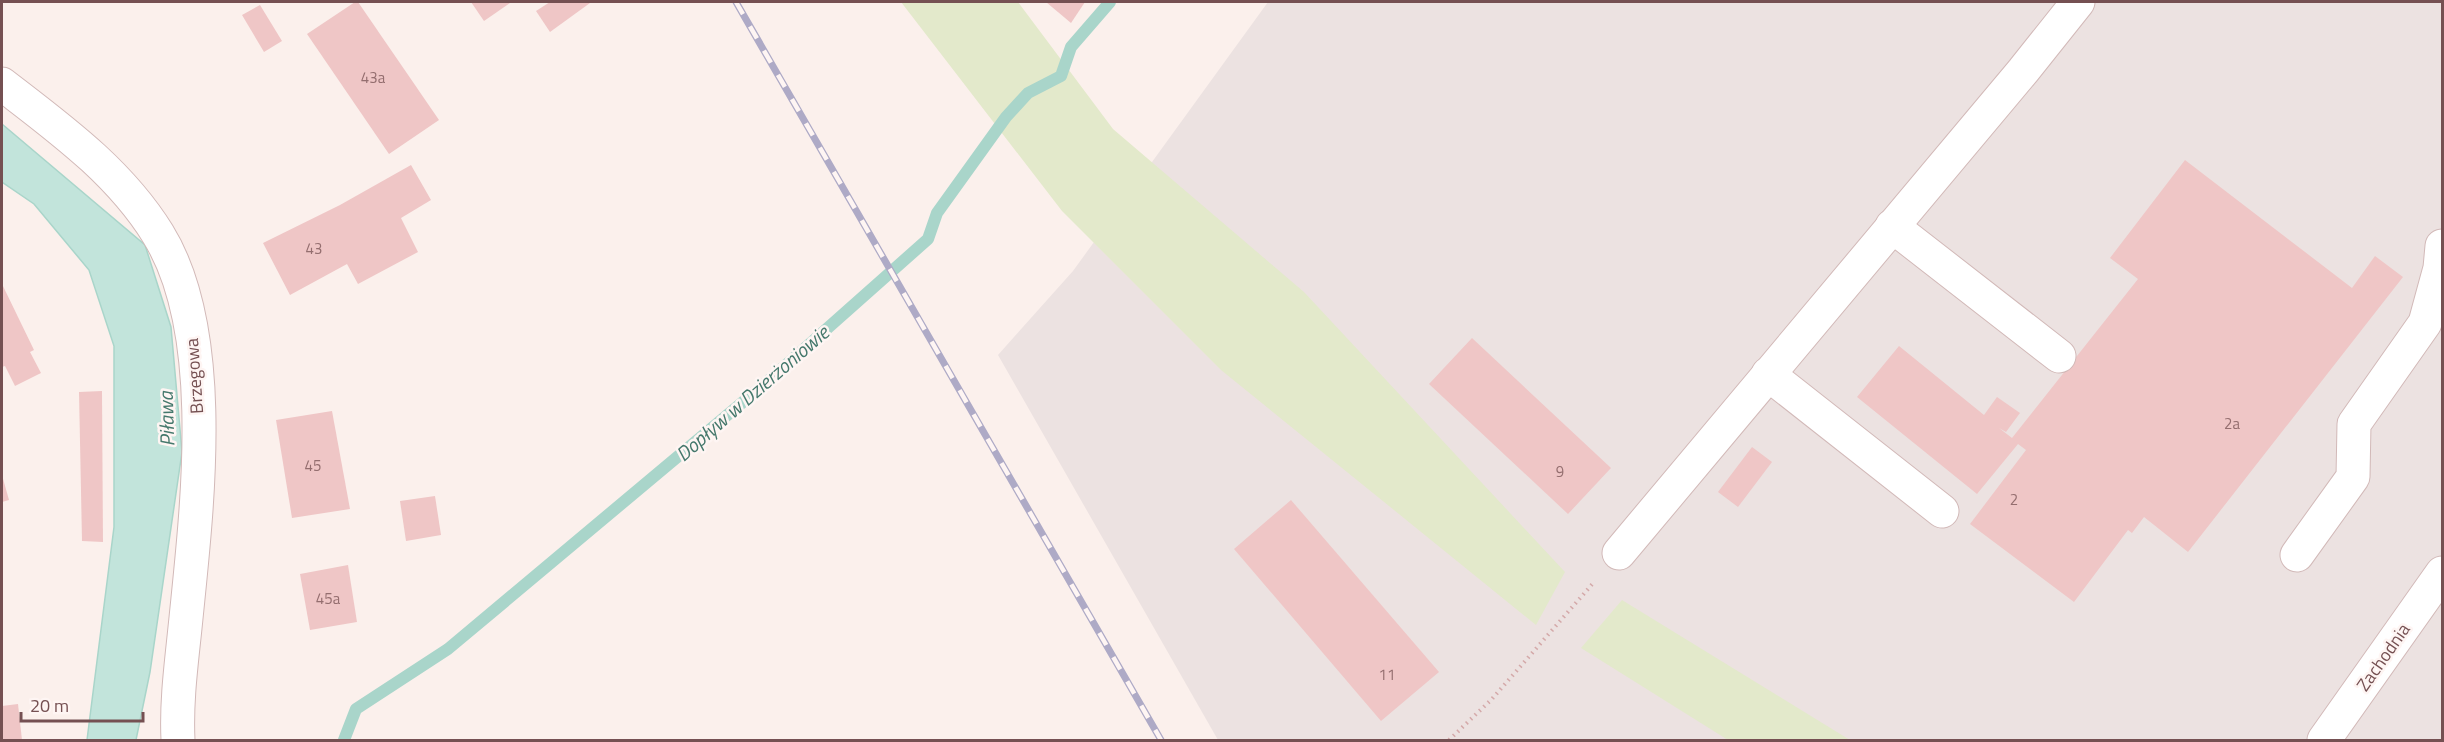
<svg xmlns="http://www.w3.org/2000/svg" width="2444" height="742" viewBox="0 0 2444 742" font-family="'Titillium Web',sans-serif">
<rect width="100%" height="100%" fill="#fbf0ec"/>
<path fill="#ece2e1" d="M 1268,2 L 2442,2 L 2442,740 L 1218,740 L 998,355 L 1073,271 Z"/>
<g fill="#e3e9cb">
<path d="M 901,2 L 1018,2 L 1113,129 L 1304,292 L 1565,572 L 1536,625 L 1221,370 L 1062,211 Z"/>
<path d="M 1622,600 L 1850,740 L 1728,740 L 1581,648 Z"/>
</g>
<path fill="#c2e4db" stroke="#a9d5ca" stroke-width="1.5" d="M 2,124 L 145,245 L 171,327 L 182,452 L 150,672 L 136,740 L 87,740 L 114,527 L 114,346 L 89,270 L 34,204 L 2,182 Z"/>
<g fill="none" stroke-linecap="round" stroke-linejoin="round">
<path stroke="#a9d5ca" stroke-width="12" d="M 344,740 L 356,709 L 448,649 L 768,381 L 928,239 L 937,213 L 1006,117 L 1028,93 L 1061,76 L 1071,47 L 1110,2"/>
</g>
<g fill="#efc6c6">
<path d="M 355,2 L 358,2 L 439,120 L 389,154 L 307,34 Z"/>
<path d="M 471,2 L 509,2 L 510,3 L 484,21 Z"/>
<path d="M 550,2 L 589,2 L 590,3 L 550,32 L 536,11 Z"/>
<path d="M 1046,2 L 1085,2 L 1071,23 Z"/>
<path d="M 260,5 L 282,41 L 264,52 L 242,15 Z"/>
<path d="M 2185,160 L 2352,288 L 2375,256 L 2403,277 L 2188,552 L 2144,517 L 2132,533 L 2128,530 L 2074,602 L 1970,524 L 2026,450 L 2018,444 L 1977,494 L 1857,397 L 1899,346 L 1984,415 L 1997,397 L 2020,413 L 2006,432 L 1999,428 L 2012,438 L 2138,279 L 2110,258 Z"/>
<path d="M 411,165 L 431,200 L 401,218 L 418,252 L 358,284 L 347,264 L 290,295 L 263,243 L 340,205 Z"/>
<path d="M 2,284 L 34,350 L 30,352 L 41,373 L 15,386 L 5,366 L 2,367 Z"/>
<path d="M 1472,338 L 1611,468 L 1568,514 L 1429,384 Z"/>
<path d="M 102,391 L 103,542 L 82,541 L 79,392 Z"/>
<path d="M 332,411 L 350,509 L 292,518 L 276,420 Z"/>
<path d="M 1752,447 L 1772,462 L 1738,507 L 1718,492 Z"/>
<path d="M 2,475 L 9,500 L 2,502 Z"/>
<path d="M 435,496 L 441,535 L 406,541 L 400,501 Z"/>
<path d="M 1291,500 L 1439,672 L 1381,721 L 1234,549 Z"/>
<path d="M 348,565 L 357,622 L 310,630 L 300,574 Z"/>
<path d="M 18,704 L 22,740 L 2,740 L 2,706 Z"/>
</g>
<g fill="none" stroke-linecap="round" stroke-linejoin="round">
<g stroke="#d2b9b8" stroke-width="35">
<g id="minor">
<path d="M 2,84 C 59,128 119,171 158,234 C 219,332 197,508 186,618 C 182,659 176,699 178,740"/>
<path d="M 1892,226 L 2059,356"/>
<path d="M 1768,374 L 1942,511"/>
<path d="M 1619,553 L 2023,71 L 2078,2"/>
<path d="M 2297,555 L 2353,477 L 2354,424 L 2425,323 L 2440,268 L 2442,246"/>
<path d="M 2324,740 L 2442,573"/>
</g>
</g>
<path stroke="#d4a9a9" stroke-width="4" stroke-dasharray="1.5 4.5" stroke-linecap="butt" d="M 1449,740 L 1492,699 L 1595,581"/>
<use href="#minor" stroke="#fff" stroke-width="33"/>
<g stroke="#aeaac6" stroke-width="7">
<path id="rail" d="M 736,2 L 1161,740"/>
</g>
<use href="#rail" stroke="#fef5f3" stroke-width="4.5" stroke-dasharray="14" stroke-linecap="butt"/>
</g>
<g text-anchor="middle" dominant-baseline="central" stroke-width="5" stroke-linejoin="round" paint-order="stroke">
<g font-size="15" fill="#946e6f">
<text x="373" y="77">43a</text>
<text x="314" y="248">43</text>
<text x="2232" y="423">2a</text>
<text x="313" y="465">45</text>
<text x="1560" y="471">9</text>
<text x="2014" y="499">2</text>
<text x="328" y="598">45a</text>
<text x="1387" y="674">11</text>
</g>
<g font-size="18" fill="#755052" stroke="#fef5f3">
<text transform="translate(194 376) rotate(-94)">Brzegowa</text>
<text transform="translate(2383 657) rotate(-55)">Zachodnia</text>
</g>
<g font-size="20" font-style="italic" fill="#45786c" stroke="#fef5f3">
<text transform="translate(752 393) rotate(-41)">Dopływ w Dzierżoniowie</text>
<text transform="translate(166 419) rotate(-92)">Piława</text>
</g>
</g>
<rect width="2444" height="742" fill="none" stroke="#755052" stroke-width="6"/>
<path d="M21 712v9h122v-9" fill="none" stroke="#755052" stroke-width="3"/>
<text x="30" y="712" font-size="18" fill="#755052" stroke="#fef5f3" stroke-width="4.5" paint-order="stroke">20 m</text>
</svg>
